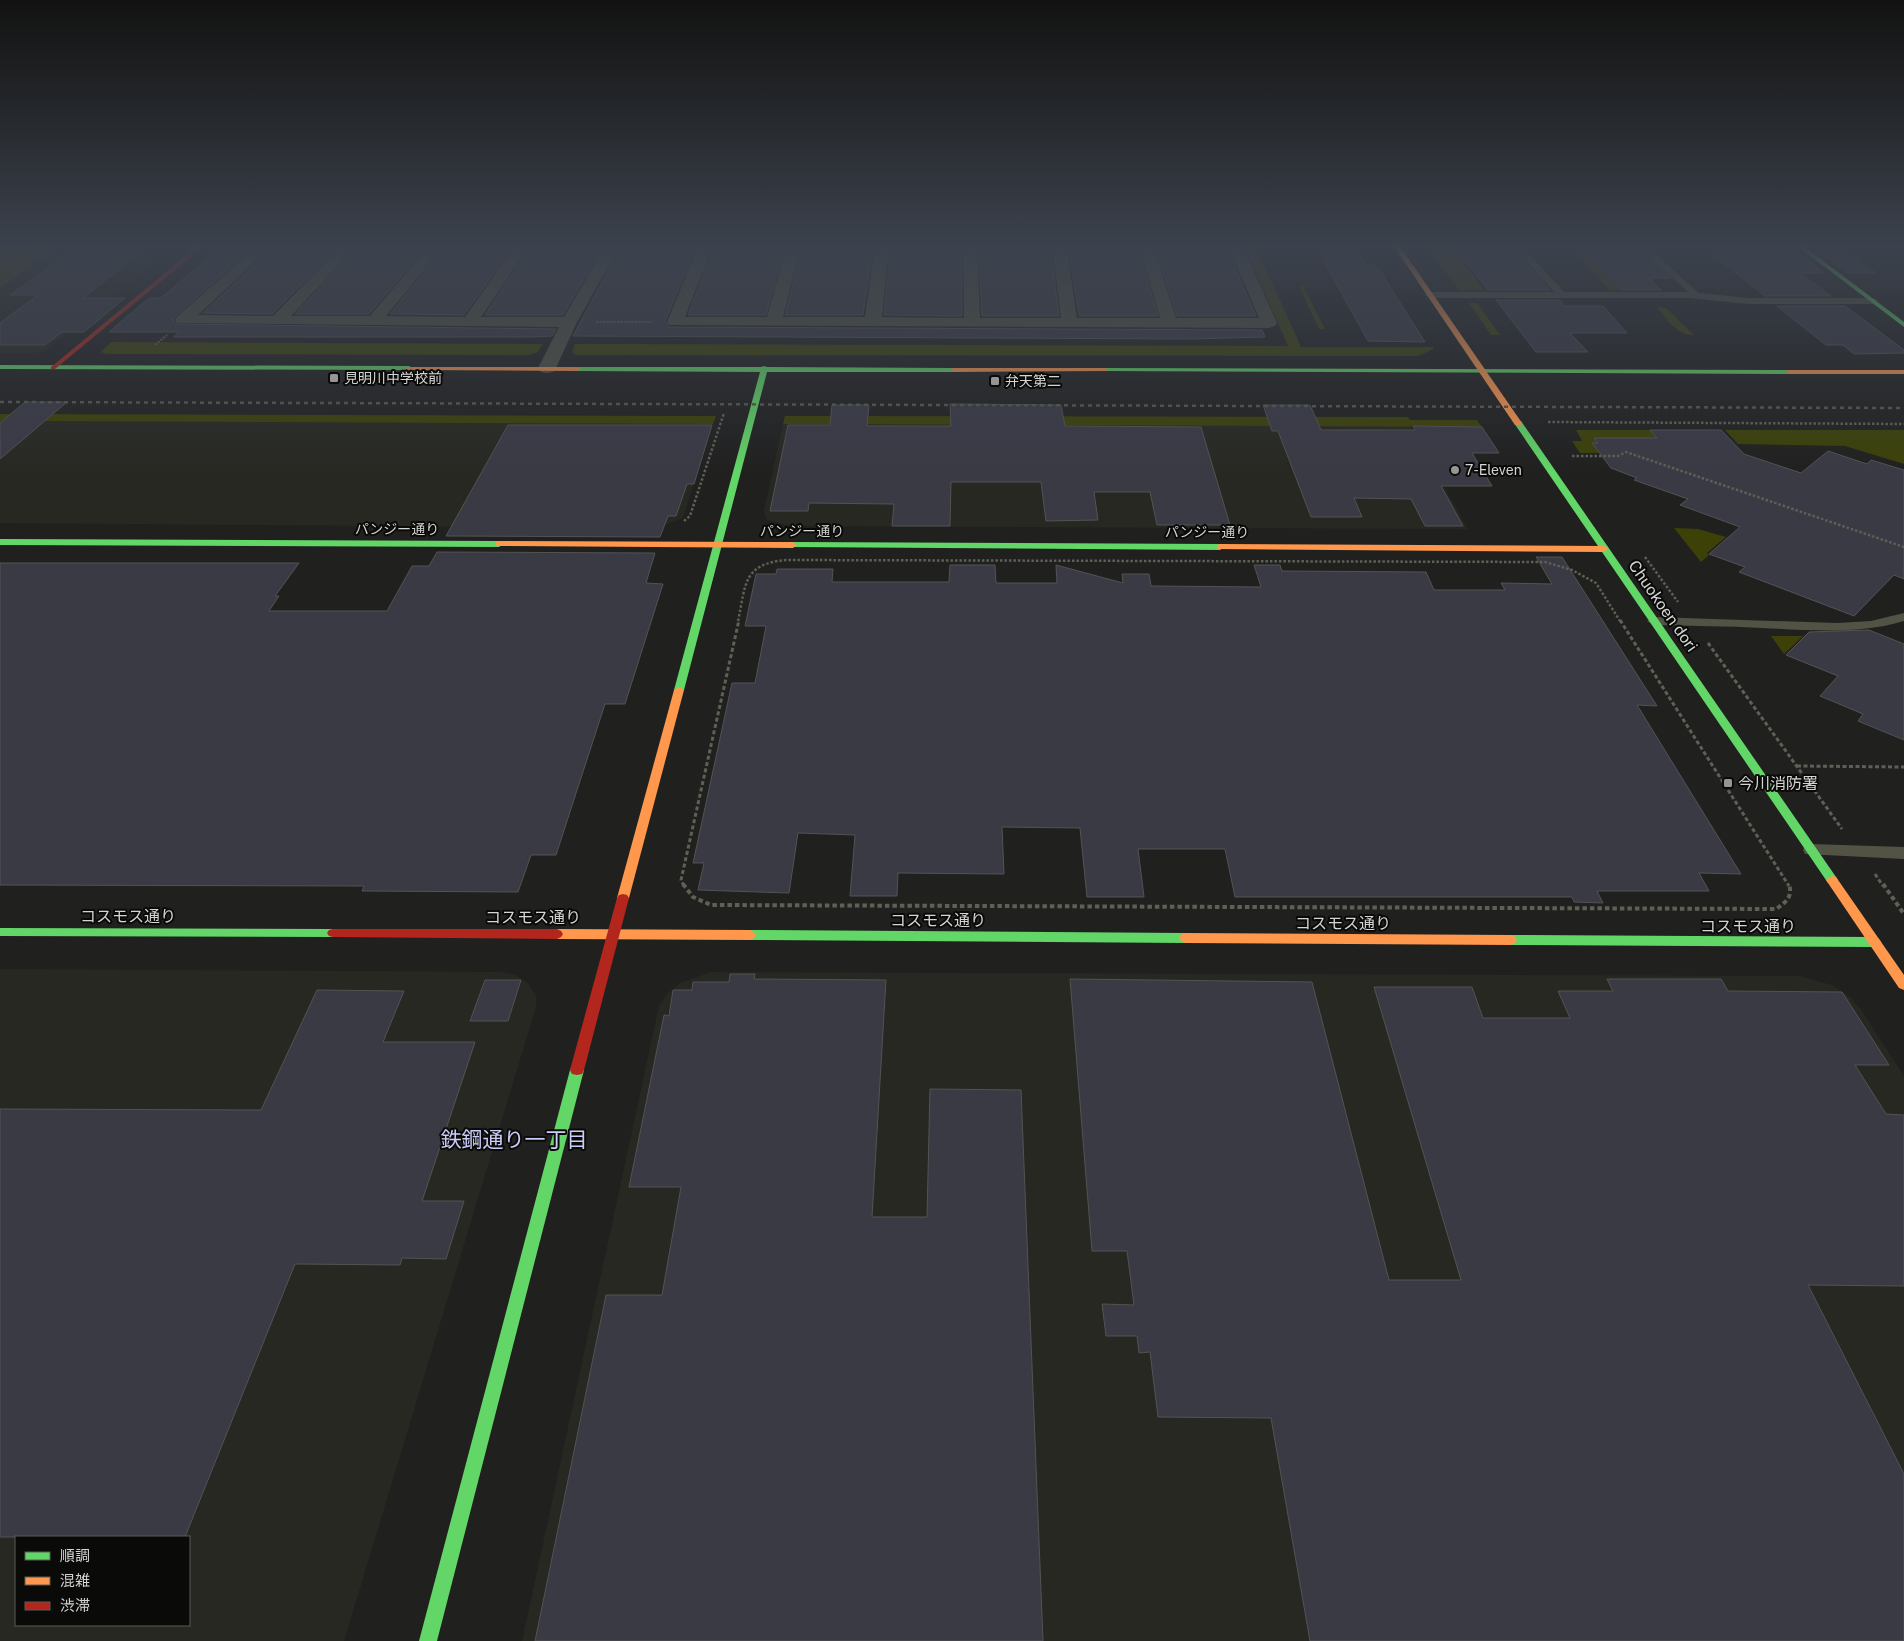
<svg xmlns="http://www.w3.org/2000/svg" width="1904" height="1641" viewBox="0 0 1904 1641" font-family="'Public Sans','Noto Sans JP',sans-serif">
<rect width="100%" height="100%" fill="#20201f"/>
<g fill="#272821" fill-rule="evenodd">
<path d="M 0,245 L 179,245 L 46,350 L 34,353 L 0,353 Z"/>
<path d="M 0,421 L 713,424 L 683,518 L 658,527 L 648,528 L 0,523 Z"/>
<path d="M 783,424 L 1410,426 L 1468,529 L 789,526 L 767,520 L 764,511 Z"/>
<path d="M 0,969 L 501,972 L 515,975 L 528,983 L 536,996 L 536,1007 L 344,1641 L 0,1641 ZM 16,1537 L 189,1537 L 189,1625 L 16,1625 Z"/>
<path d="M 711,972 L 1800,976 L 1832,985 L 1850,997 L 1860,1008 L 1904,1076 L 1904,1641 L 522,1641 L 659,1006 L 667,994 L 680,983 Z"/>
</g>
<g fill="#3d4107">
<path d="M 0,245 L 59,245 L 0,288 Z"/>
<path d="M 1244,245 L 1255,245 L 1301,347 L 1433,347 L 1434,349 L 1418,356 L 576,355 L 572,352 L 575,344 L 1288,346 Z"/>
<path d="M 1425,245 L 1450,245 L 1484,290 L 1459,290 Z"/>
<path d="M 1570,245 L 1614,245 L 1616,246 L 1599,246 L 1601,250 L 1581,250 L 1621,290 L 1610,291 Z"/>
<path d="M 1299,286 L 1303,286 L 1325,329 L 1319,329 Z"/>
<path d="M 1469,303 L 1477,303 L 1500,335 L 1491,335 Z"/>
<path d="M 1657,307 L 1666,308 L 1694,335 C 1678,336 1666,319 1657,307 Z"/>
<path d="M 111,342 L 543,344 L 538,352 L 528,355 L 106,354 L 101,352 Z"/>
<path d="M 0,414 L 716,416 L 713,424 L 0,421 Z"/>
<path d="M 785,416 L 1408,417 L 1410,420 L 1477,420 L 1482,427 L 783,424 Z"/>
<path d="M 1576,430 L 1650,430 L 1660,441 L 1615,442 L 1612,438 L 1595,438 L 1598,443 L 1592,443 L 1599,453 L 1580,453 L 1572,441 L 1582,441 Z"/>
<path d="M 1725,430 L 1904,430 L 1904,464 L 1845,446 L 1738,444 Z"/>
<path d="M 1674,528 L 1698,529 L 1726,537 L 1707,553 L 1709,555 L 1701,562 Z"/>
<path d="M 1771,636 L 1803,636 L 1784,654 Z"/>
</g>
<g fill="#3a3a45" stroke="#535354">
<path d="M 81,245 L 150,245 L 83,298 L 125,298 L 84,332 L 62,332 L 45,345 L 0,345 L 0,323 L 38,295 L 10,295 Z"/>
<path d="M 287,245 L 341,245 L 272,314 L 203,313 L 275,246 Z"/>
<path d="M 360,245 L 428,245 L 369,314 L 295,314 Z"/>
<path d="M 446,245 L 514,245 L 464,315 L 390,314 Z"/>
<path d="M 532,245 L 604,245 L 563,315 L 485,315 Z"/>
<path d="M 622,245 L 697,245 L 665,321 L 669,327 L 1262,330 L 1265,337 L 1190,339 L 573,336 Z"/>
<path d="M 715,245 L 785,245 L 766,315 L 688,315 Z"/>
<path d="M 803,245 L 873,245 L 863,315 L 785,315 Z"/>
<path d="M 891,245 L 961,245 L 962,316 L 884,315 Z"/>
<path d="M 979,245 L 1050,245 L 1059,316 L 982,316 Z"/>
<path d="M 1068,245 L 1137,245 L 1158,316 L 1079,316 Z"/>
<path d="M 1155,245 L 1225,245 L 1256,316 L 1177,316 Z"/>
<path d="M 1315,245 L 1354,245 L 1366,265 L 1376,265 L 1425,342 L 1368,341 Z"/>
<path d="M 1453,245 L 1495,246 L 1498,248 L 1513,248 L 1550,290 L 1488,290 Z"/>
<path d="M 1701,245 L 1790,245 L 1824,273 L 1800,273 L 1831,296 L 1765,296 Z"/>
<path d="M 1810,245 L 1832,245 L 1876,273 L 1848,273 Z"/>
<path d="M 222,246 L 254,246 L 176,316 L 173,319 L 175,324 L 556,329 L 552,336 L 531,337 L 174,337 L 179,332 L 109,332 L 149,298 L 161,298 Z"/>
<path d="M 1602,248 L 1640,248 L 1671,278 L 1649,278 L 1661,290 L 1622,290 L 1583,251 L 1605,251 Z"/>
<path d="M 1496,300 L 1560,300 L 1565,306 L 1603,306 L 1627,333 L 1570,333 L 1588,352 L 1536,352 Z"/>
<path d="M 1777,306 L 1845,306 L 1904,350 L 1904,353 L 1854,354 L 1843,345 L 1826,345 Z"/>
<path d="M 25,402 L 67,402 L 0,459 L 0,423 Z"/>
<path d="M 950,404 L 1061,405 L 1065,426 L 1201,427 L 1230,525 L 1157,525 L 1150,492 L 1094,492 L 1098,520 L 1046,521 L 1041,482 L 951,482 L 950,526 L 892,526 L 894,504 L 809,503 L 808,511 L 770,511 L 788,425 L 830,425 L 832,405 L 869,405 L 867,426 L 951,426 Z"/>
<path d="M 1263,405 L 1310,405 L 1321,430 L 1415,430 L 1413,426 L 1482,427 L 1499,453 L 1472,453 L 1492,486 L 1441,486 L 1463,526 L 1425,526 L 1411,499 L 1354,498 L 1362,517 L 1311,517 L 1278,431 L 1272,431 Z"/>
<path d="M 508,425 L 712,425 L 694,484 L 687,484 L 676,516 L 668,516 L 660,537 L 446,536 Z"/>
<path d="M 1650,430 L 1721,430 L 1744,454 L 1801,473 L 1828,451 L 1867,464 L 1871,460 L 1904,470 L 1904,579 L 1894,575 L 1854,616 L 1739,572 L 1745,567 L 1709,554 L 1740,527 L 1680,505 L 1688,499 L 1634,480 L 1637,478 L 1611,468 L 1592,443 L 1598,443 L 1594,438 L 1657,438 Z"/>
<path d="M 437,552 L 655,553 L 646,583 L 663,584 L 625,704 L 605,704 L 556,855 L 531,855 L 518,892 L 362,891 L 364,886 L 0,885 L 0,563 L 299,563 L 275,596 L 279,596 L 269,611 L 387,611 L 412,566 L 429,566 Z"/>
<path d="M 1536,557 L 1562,557 L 1657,706 L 1637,705 L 1741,874 L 1699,873 L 1709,891 L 1597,891 L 1603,903 L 1574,902 L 1572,897 L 1235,897 L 1225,849 L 1138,849 L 1144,897 L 1087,897 L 1080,828 L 1002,827 L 1004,874 L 898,873 L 897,896 L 850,896 L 855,835 L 798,833 L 789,893 L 698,890 L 704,863 L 693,863 L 732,683 L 755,683 L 766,626 L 745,626 L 756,574 L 776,574 L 777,569 L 833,569 L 832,582 L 949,582 L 950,565 L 995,565 L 996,583 L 1057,583 L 1056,565 L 1123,583 L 1122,574 L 1149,574 L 1151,586 L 1261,587 L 1254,565 L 1280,565 L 1282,571 L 1426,572 L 1434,590 L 1505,590 L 1501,583 L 1552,584 Z"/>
<path d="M 1869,630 L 1904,644 L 1904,740 L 1858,721 L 1863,714 L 1820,696 L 1838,676 L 1786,655 L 1809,632 Z"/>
<path d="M 730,974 L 755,974 L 754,979 L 886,980 L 872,1217 L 927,1217 L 930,1089 L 1021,1090 L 1043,1641 L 535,1641 L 606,1295 L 662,1295 L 681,1187 L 629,1187 L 664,1015 L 669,1016 L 673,990 L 692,990 L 693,982 L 729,982 Z"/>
<path d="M 1070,979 L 1312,982 L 1389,1280 L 1461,1280 L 1374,987 L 1472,987 L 1483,1018 L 1570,1018 L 1558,991 L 1613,991 L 1607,979 L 1721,979 L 1728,991 L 1842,992 L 1889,1065 L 1855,1065 L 1886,1114 L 1904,1115 L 1904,1286 L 1808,1285 L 1904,1474 L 1904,1641 L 1310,1641 L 1271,1418 L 1158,1417 L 1150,1352 L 1139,1353 L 1137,1336 L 1106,1336 L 1102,1304 L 1134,1305 L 1127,1251 L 1092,1251 Z"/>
<path d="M 485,980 L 521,980 L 508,1021 L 470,1021 Z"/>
<path d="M 317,990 L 404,991 L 383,1042 L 475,1042 L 422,1201 L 464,1201 L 446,1259 L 402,1258 L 400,1265 L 295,1264 L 185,1537 L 0,1537 L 0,1109 L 261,1110 Z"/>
</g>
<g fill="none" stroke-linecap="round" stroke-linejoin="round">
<g stroke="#5f6055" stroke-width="2" stroke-dasharray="2.5 1" stroke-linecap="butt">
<path d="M 596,322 L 653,322"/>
<path d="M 155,345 L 167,335"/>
</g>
<g stroke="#5f6055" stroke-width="2.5" stroke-dasharray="2.5 2" stroke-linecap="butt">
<path d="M 1548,422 L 1904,424"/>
<path d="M 1572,456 L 1618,456 L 1626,452 L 1904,547"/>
<path d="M 684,521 L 690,516 L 724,413"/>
<path d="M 1645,557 L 1678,602"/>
<path d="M 738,621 C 746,585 742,564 786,560 L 1545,562 L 1572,570 L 1596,583 L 1620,621"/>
</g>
<g stroke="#5f6055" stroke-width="3" stroke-dasharray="4 2.5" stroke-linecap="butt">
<path d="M 1620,620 L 1789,886"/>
<path d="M 1708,643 L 1842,829"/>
<path d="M 1797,766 L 1904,767"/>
<path d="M 1875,874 L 1883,886"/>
<path d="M 684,886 L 681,880 L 739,620"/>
</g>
<g stroke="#5f6055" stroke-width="4" stroke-dasharray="4.5 3" stroke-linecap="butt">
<path d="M 683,884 L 693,897 L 711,905 L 1776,909 C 1786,902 1793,897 1789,884"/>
<path d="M 1883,884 L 1904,914"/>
</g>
<g fill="#525344" fill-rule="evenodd">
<path d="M 1515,245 L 1521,245 L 1564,292 L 1688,292 L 1642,249 L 1642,245 L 1645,245 L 1699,293 L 1748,298 L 1873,298 L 1878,301 L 1873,304 L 1748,304 L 1690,298 L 1430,298 L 1425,295 L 1430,292 L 1554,292 L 1515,248 Z"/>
<path d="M 1904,613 L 1904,621 C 1857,635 1810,630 1762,628 C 1726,626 1690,626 1654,625 L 1647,621 L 1654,617 L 1837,623 L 1871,621 Z"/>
<path d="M 1811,844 L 1904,847 L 1904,859 L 1805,854 L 1803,850 L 1805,846 Z"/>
</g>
<g fill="#525344" fill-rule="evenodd">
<path d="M 258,245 L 273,245 L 198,315 L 273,316 L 343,245 L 358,245 L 291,316 L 370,316 L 430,245 L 444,245 L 386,316 L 465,317 L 516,245 L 530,245 L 481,317 L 564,317 L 606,245 L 620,245 L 577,322 L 556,368 L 553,372 L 547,373 L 541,372 L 538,368 L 559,327 L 177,323 L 175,320 L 177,317 Z"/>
<path d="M 699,245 L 713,245 L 685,317 L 767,317 L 787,245 L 801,245 L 783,317 L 865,317 L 875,245 L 889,245 L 882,317 L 964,318 L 963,245 L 977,245 L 980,318 L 1061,318 L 1052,245 L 1066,245 L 1077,318 L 1160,318 L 1139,245 L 1153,245 L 1176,318 L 1259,318 L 1228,245 L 1242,245 L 1277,323 L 1275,326 L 1269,328 L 669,325 L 667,322 Z"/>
</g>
<g fill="#63d668" fill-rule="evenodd">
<path d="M 1796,245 L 1802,245 L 1904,322 L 1904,327 Z"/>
<path d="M 0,365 L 409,366 L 413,368 L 409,370 L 0,369 Z"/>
<path d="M 764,366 L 767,367 L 954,368 L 958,370 L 954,372 L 767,372 L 684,690 L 679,693 L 675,692 L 674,690 L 760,372 L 577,371 L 573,369 L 577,367 L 761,367 Z"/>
<path d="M 1105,368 L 1790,370 L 1794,372 L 1790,374 L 1103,371 L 1101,370 Z"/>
<path d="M 1515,421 L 1521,421 L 1836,877 L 1838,880 L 1836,883 L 1828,883 L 1514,423 Z"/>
<path d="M 0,539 L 499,541 L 503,544 L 499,547 L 0,545 Z"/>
<path d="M 793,542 L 1220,544 L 1224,547 L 1220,550 L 790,547 L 790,543 Z"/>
<path d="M 0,928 L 333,929 L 337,930 L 339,933 L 337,936 L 333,937 L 0,936 Z"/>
<path d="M 750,930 L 1185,933 L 1189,935 L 1191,938 L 1189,941 L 1185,943 L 750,940 L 746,938 L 744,935 L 746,932 Z"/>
<path d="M 1511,935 L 1875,937 L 1879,939 L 1881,942 L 1879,945 L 1875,947 L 1511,945 L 1507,943 L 1505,940 L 1507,937 Z"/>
<path d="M 577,1065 L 582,1066 L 584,1070 L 437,1641 L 419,1641 L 570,1070 L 572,1066 Z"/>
</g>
<g fill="#ff974d" fill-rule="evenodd">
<path d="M 1393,245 L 1399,245 L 1522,423 L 1521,425 L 1515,425 Z"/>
<path d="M 407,367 L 577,367 L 581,369 L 577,371 L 409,370 L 405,368 Z"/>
<path d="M 1105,368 L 1109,370 L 1107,371 L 954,372 L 950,370 L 954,368 Z"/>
<path d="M 1787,370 L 1904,370 L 1904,374 L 1790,374 L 1786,372 Z"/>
<path d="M 499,541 L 793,542 L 797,545 L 793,548 L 496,546 L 496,542 Z"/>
<path d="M 1220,544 L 1604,546 L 1608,549 L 1604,552 L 1217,549 L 1217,545 Z"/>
<path d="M 679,687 L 684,690 L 629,898 L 627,901 L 619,901 L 617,898 L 674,690 Z"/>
<path d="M 1832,876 L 1836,877 L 1904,975 L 1904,990 L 1899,988 L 1828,883 L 1826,880 Z"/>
<path d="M 557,929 L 750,930 L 754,932 L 756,935 L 754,938 L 750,940 L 557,939 L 553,937 L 551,934 L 553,931 Z"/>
<path d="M 1185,933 L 1511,935 L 1515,937 L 1517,940 L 1515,943 L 1511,945 L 1185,943 L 1181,941 L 1179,938 L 1181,935 Z"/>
</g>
<g fill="#b3261e" fill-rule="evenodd">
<path d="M 199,245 L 205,245 L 55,369 L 51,369 L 51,367 Z"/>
<path d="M 623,894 L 627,895 L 629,898 L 584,1070 L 582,1074 L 577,1075 L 572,1074 L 570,1070 L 617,898 L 619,895 Z"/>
<path d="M 333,929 L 557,929 L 561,931 L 563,934 L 561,937 L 557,939 L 333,937 L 329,936 L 327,933 L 329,930 Z"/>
</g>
<path stroke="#585951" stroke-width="2.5" stroke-dasharray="4 4" stroke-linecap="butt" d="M 0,402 L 1904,408"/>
</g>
<linearGradient id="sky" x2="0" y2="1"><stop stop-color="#121211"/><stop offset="0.52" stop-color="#3c424d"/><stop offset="1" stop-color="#3c424d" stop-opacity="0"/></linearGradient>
<rect width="1904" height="474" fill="url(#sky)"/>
<g fill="#959694" stroke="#0a0a09" stroke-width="2">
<rect x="329" y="373" width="10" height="10" rx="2.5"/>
<rect x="990" y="376" width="10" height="10" rx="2.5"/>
<circle cx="1455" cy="470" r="5"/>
<rect x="1723" y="778" width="10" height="10" rx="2.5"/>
</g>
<g text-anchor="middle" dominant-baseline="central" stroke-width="4" stroke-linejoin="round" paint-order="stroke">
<g font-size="14" fill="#d4d5d3" stroke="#0a0a09" text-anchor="start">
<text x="344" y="378">見明川中学校前</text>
<text x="1005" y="381">弁天第二</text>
<text x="1465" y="470">7-Eleven</text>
</g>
<g font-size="14" fill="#d4d5d3" stroke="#0a0a09">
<text x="397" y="529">パンジー通り</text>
<text x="802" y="531">パンジー通り</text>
<text x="1207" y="532">パンジー通り</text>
</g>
<g font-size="16" fill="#d4d5d3" stroke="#0a0a09">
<text transform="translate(1663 606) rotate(55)">Chuokoen dori</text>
<text x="128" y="916">コスモス通り</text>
<text x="533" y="917">コスモス通り</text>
<text x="938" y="920">コスモス通り</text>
<text x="1343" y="923">コスモス通り</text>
<text x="1748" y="926">コスモス通り</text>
</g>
<g font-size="16" fill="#d4d5d3" stroke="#0a0a09" text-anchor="start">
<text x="1738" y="783">今川消防署</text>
</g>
<g font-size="21" fill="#cbccf7" stroke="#0a0a09">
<text x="514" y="1139">鉄鋼通り一丁目</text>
</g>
</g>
<rect x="15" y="1536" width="175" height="90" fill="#0a0a09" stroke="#5b5b5a"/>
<rect x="25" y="1552" width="25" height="8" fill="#63d668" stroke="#5b5b5a"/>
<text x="60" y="1561" font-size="15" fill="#d4d5d3">順調</text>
<rect x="25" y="1577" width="25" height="8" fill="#ff974d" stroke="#5b5b5a"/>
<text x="60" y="1586" font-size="15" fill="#d4d5d3">混雑</text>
<rect x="25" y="1602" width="25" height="8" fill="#b3261e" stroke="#5b5b5a"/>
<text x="60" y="1611" font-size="15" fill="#d4d5d3">渋滞</text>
</svg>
